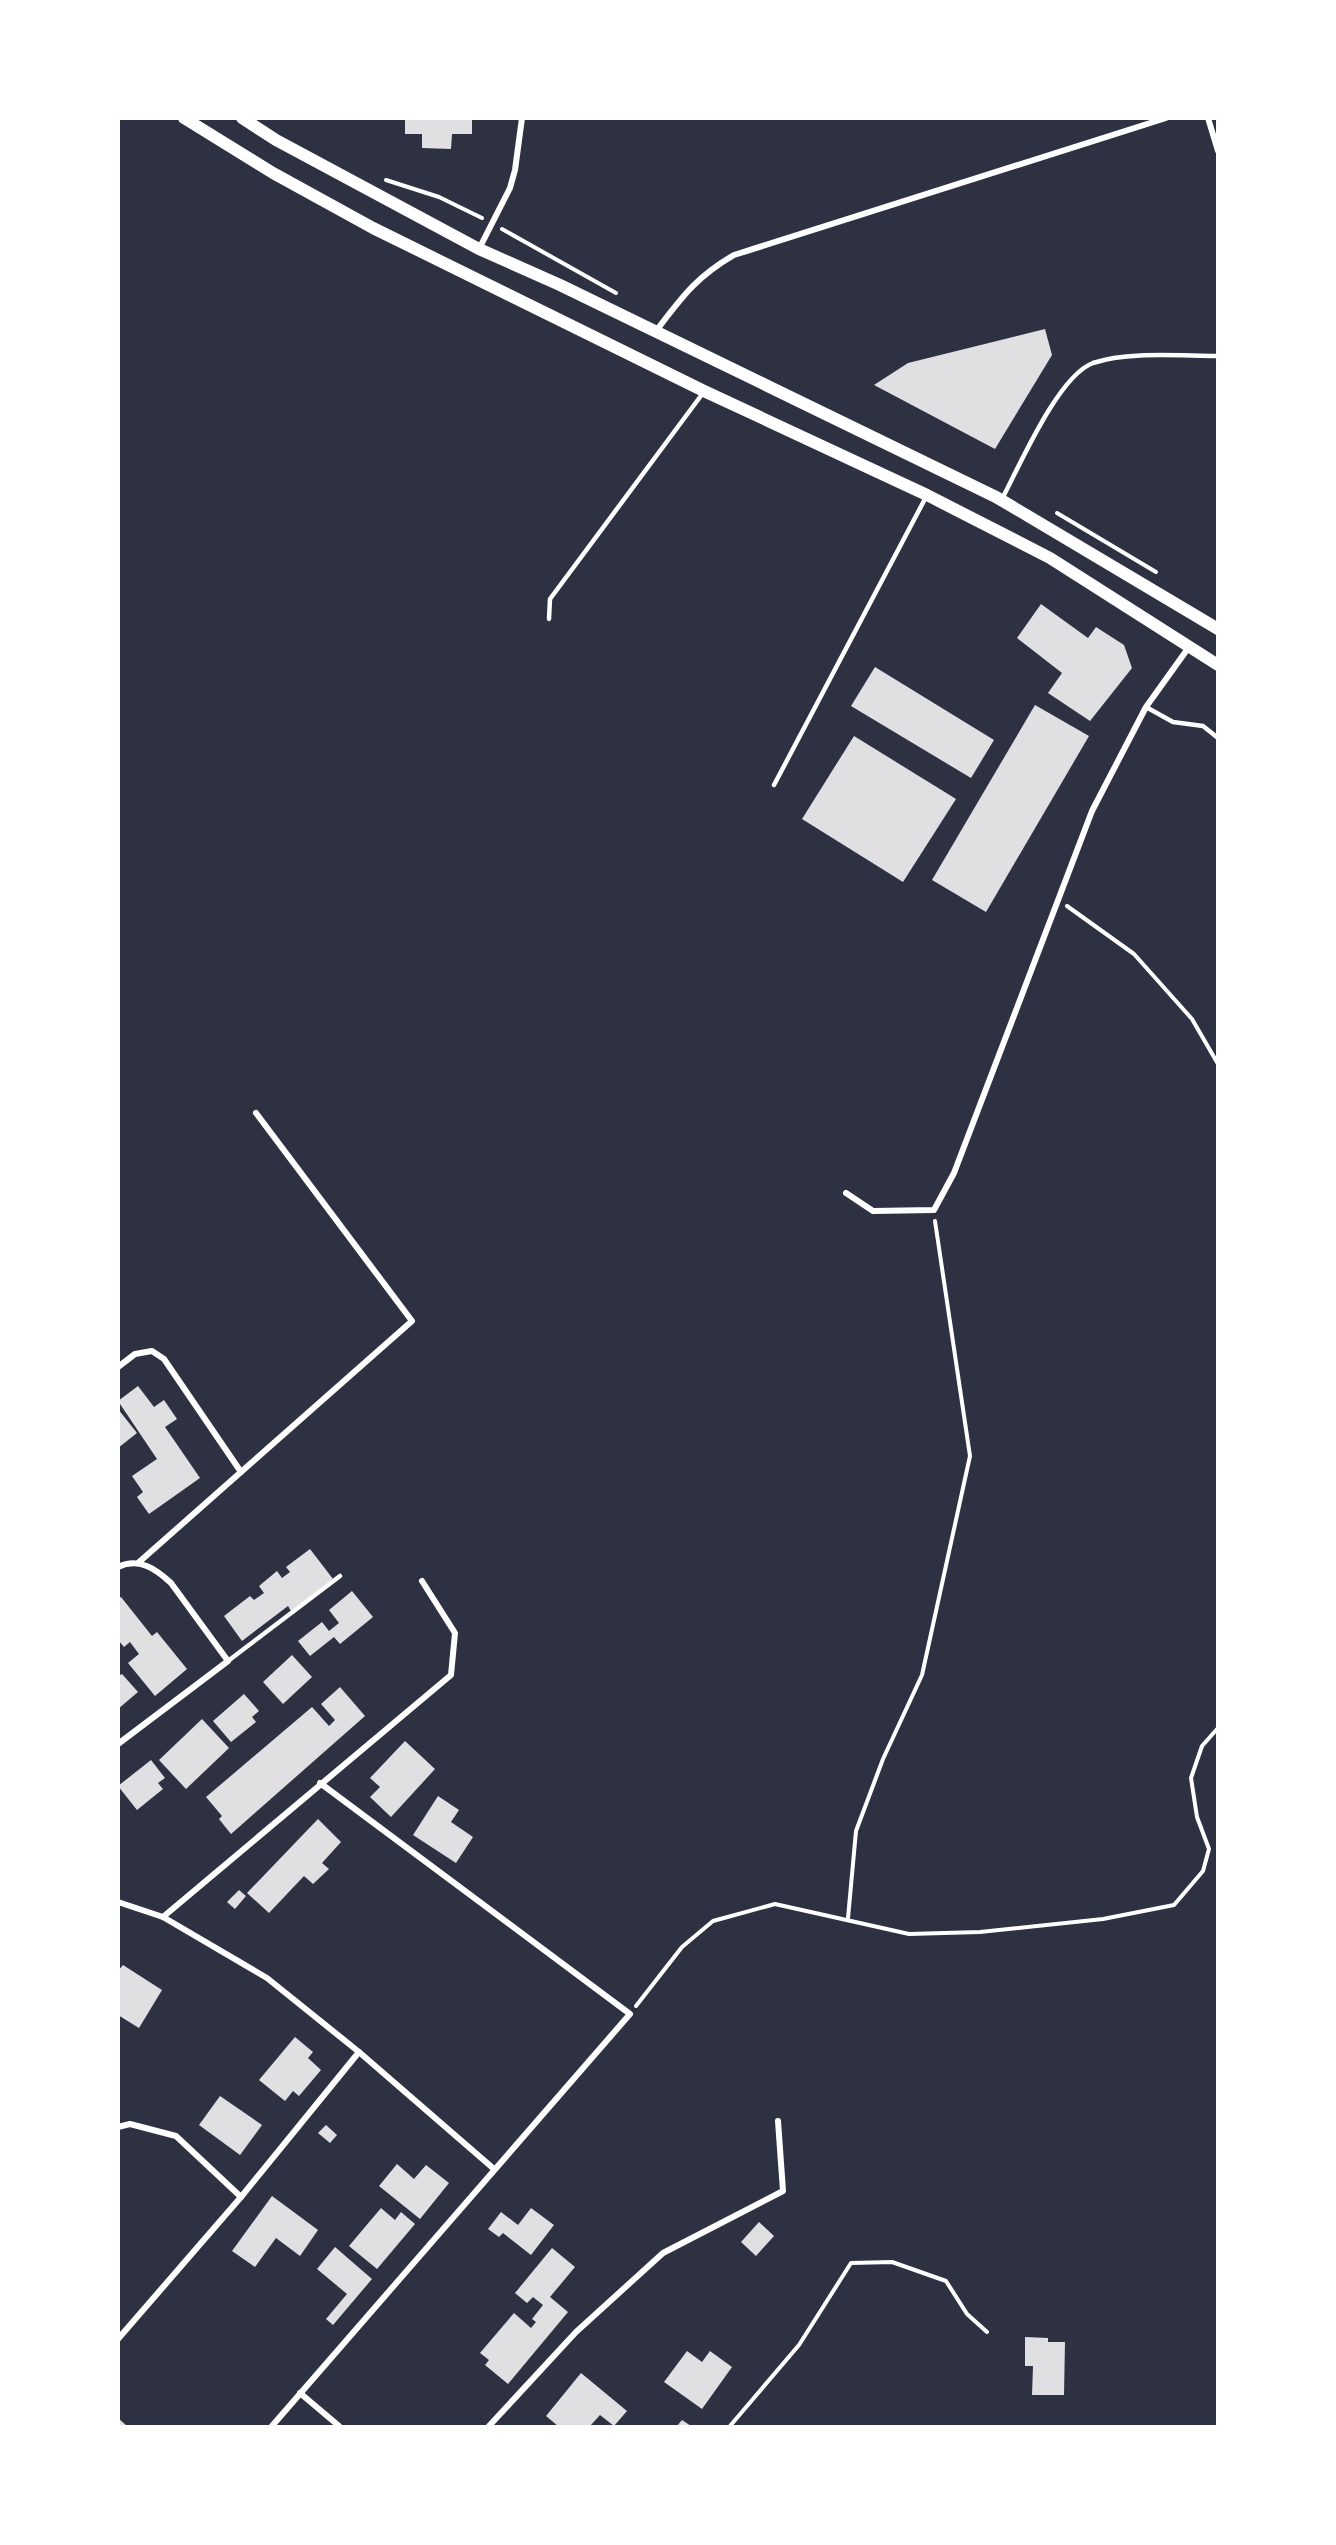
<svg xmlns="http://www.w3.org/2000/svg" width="1336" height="2545" viewBox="0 0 1336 2545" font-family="Inter,sans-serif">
<rect width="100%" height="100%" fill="#2d3142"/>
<g fill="#e0e0e3">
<path d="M 405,118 L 472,118 L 472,134 L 452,134 L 451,149 L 422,148 L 422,134 L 405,134 Z"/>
<path d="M 1045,329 L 1052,355 L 995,449 L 874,385 L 908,363 Z"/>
<path d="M 1041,604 L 1088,638 L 1096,627 L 1124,645 L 1132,668 L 1090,721 L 1048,693 L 1062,673 L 1017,638 Z"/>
<path d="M 875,667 L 994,740 L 971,778 L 851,706 Z"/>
<path d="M 1035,705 L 1089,736 L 986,912 L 932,880 Z"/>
<path d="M 854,736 L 956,799 L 903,882 L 802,819 Z"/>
<path d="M 138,1386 L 154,1407 L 164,1400 L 177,1419 L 165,1427 L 200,1478 L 149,1514 L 137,1497 L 143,1492 L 132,1476 L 157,1459 L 118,1401 Z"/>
<path d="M 118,1409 L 137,1433 L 118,1448 Z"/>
<path d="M 310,1549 L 333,1579 L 291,1611 L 288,1606 L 242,1641 L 224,1616 L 250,1596 L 254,1600 L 264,1593 L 259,1586 L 277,1571 L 282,1578 L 290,1572 L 286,1567 Z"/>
<path d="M 352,1591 L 373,1617 L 340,1644 L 334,1637 L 310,1656 L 298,1641 L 322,1622 L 329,1631 L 339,1623 L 329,1610 Z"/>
<path d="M 121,1597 L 152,1636 L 157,1632 L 187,1669 L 155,1696 L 128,1663 L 139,1654 L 130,1642 L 124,1647 L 118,1640 L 118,1599 Z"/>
<path d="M 292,1655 L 312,1677 L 283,1704 L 263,1682 Z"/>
<path d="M 122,1674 L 138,1692 L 118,1709 L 118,1676 Z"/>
<path d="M 340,1687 L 365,1716 L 231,1834 L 219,1819 L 222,1816 L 206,1797 L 312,1707 L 329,1726 L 335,1720 L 321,1704 Z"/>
<path d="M 244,1694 L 259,1711 L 252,1717 L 256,1722 L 231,1742 L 213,1721 Z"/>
<path d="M 202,1719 L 229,1748 L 186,1789 L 159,1760 Z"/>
<path d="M 405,1741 L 435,1769 L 391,1817 L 370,1797 L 380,1787 L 370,1778 Z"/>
<path d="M 151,1760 L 165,1778 L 158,1783 L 163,1789 L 137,1810 L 118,1786 Z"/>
<path d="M 438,1796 L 459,1810 L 451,1822 L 473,1837 L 456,1863 L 413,1835 Z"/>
<path d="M 318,1819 L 341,1842 L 322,1863 L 329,1869 L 313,1884 L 304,1876 L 269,1913 L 247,1893 Z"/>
<path d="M 239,1890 L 246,1896 L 235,1909 L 227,1902 Z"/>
<path d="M 123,1965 L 162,1990 L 139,2028 L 118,2015 L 118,1971 Z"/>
<path d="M 295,2037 L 313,2052 L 308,2058 L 321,2070 L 299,2096 L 293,2091 L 285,2101 L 259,2080 Z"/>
<path d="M 220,2096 L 262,2125 L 240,2155 L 199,2125 Z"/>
<path d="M 326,2125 L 337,2135 L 330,2143 L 318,2133 Z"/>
<path d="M 397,2164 L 414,2179 L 426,2165 L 449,2183 L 420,2219 L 379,2186 Z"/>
<path d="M 272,2196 L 318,2230 L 300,2256 L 276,2238 L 255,2267 L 232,2251 Z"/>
<path d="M 381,2208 L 395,2220 L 401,2212 L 415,2224 L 377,2269 L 349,2246 Z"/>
<path d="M 531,2208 L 554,2225 L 531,2255 L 503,2233 L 499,2237 L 488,2229 L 501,2212 L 518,2225 Z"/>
<path d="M 759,2222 L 774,2236 L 756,2256 L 741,2242 Z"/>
<path d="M 335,2247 L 372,2279 L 333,2325 L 326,2319 L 347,2294 L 317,2269 Z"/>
<path d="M 552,2248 L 575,2267 L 550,2297 L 568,2312 L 508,2384 L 485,2365 L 489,2360 L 480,2353 L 514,2313 L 531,2328 L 536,2322 L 532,2319 L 543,2305 L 533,2297 L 527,2303 L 515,2293 Z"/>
<path d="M 1025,2337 L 1048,2338 L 1048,2342 L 1065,2342 L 1064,2395 L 1032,2395 L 1033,2366 L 1025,2366 Z"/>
<path d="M 687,2351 L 702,2362 L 710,2351 L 732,2367 L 702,2409 L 664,2382 Z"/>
<path d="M 581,2373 L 627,2411 L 614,2426 L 600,2415 L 590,2426 L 558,2426 L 546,2416 Z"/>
<path d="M 118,2418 L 127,2426 L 118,2426 Z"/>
<path d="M 682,2420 L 691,2426 L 677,2426 Z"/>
</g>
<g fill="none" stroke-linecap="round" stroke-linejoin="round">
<g stroke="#fff" stroke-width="4">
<path d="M 386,180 L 439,197 L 482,218"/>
<path d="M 502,229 L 616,293"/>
<path d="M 1057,513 L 1156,572"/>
<path d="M 1067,906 L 1134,954 L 1192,1019 L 1218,1064"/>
<path d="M 848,1918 L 856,1831 L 883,1759 L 922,1675 L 970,1456 L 935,1221"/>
<path d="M 636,2006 L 682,1947 L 713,1921 L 775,1904 L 909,1934 L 980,1932 L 1103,1919 L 1174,1905 L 1203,1871 L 1209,1849 L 1197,1817 L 1191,1778 L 1202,1746 L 1218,1728"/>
<path d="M 730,2426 L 799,2345 L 851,2263 L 892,2262 L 946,2281 L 967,2314 L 987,2332"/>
</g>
<g stroke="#fff" stroke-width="4.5">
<path d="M 1002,499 C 1020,465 1058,376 1093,363 C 1128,351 1181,356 1218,356"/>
<path d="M 549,619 L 550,599 L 703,393"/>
<path d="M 1146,707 L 1173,722 L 1203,726 L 1218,738"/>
<path d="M 774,785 L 926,497"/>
<path d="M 228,1661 L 340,1576"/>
</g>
<g stroke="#fff" stroke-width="6">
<path d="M 1208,118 L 1218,151"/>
<path d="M 479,249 L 510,188 L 515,170 L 522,118"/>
<path d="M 656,331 C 682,297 696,277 734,255 L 1166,118"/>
<path d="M 846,1193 L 873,1211 L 934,1210 L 954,1173 L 1092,811 L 1146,707 L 1189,647"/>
<path d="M 118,1367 L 135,1354 L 152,1351 L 164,1359 L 241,1472"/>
<path d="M 138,1563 L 412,1321 L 256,1113"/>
<path d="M 118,1567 C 139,1557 156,1569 171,1583 L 228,1661 L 118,1744"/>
<path d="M 118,1902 L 163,1917 L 267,1978 L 359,2052 L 494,2169"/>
<path d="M 163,1917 L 451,1675 L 455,1633 L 422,1581"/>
<path d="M 118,2127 L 130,2124 L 176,2136 L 241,2197"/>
<path d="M 118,2339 L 241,2197 L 359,2052"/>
<path d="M 300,2393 L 339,2426"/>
<path d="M 272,2426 L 630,2014 L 320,1783"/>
<path d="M 489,2426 L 576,2332 L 663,2253 L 783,2191 L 778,2121"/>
</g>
<g stroke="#fff" stroke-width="12">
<path d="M 184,118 L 273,173 L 373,228 L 704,391 L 927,495 L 1050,558 L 1218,665"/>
<path d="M 242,118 L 276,140 L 479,249 L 560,285 L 996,497 L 1218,629"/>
</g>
</g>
<rect width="1336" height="2545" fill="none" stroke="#ffffff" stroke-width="240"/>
</svg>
